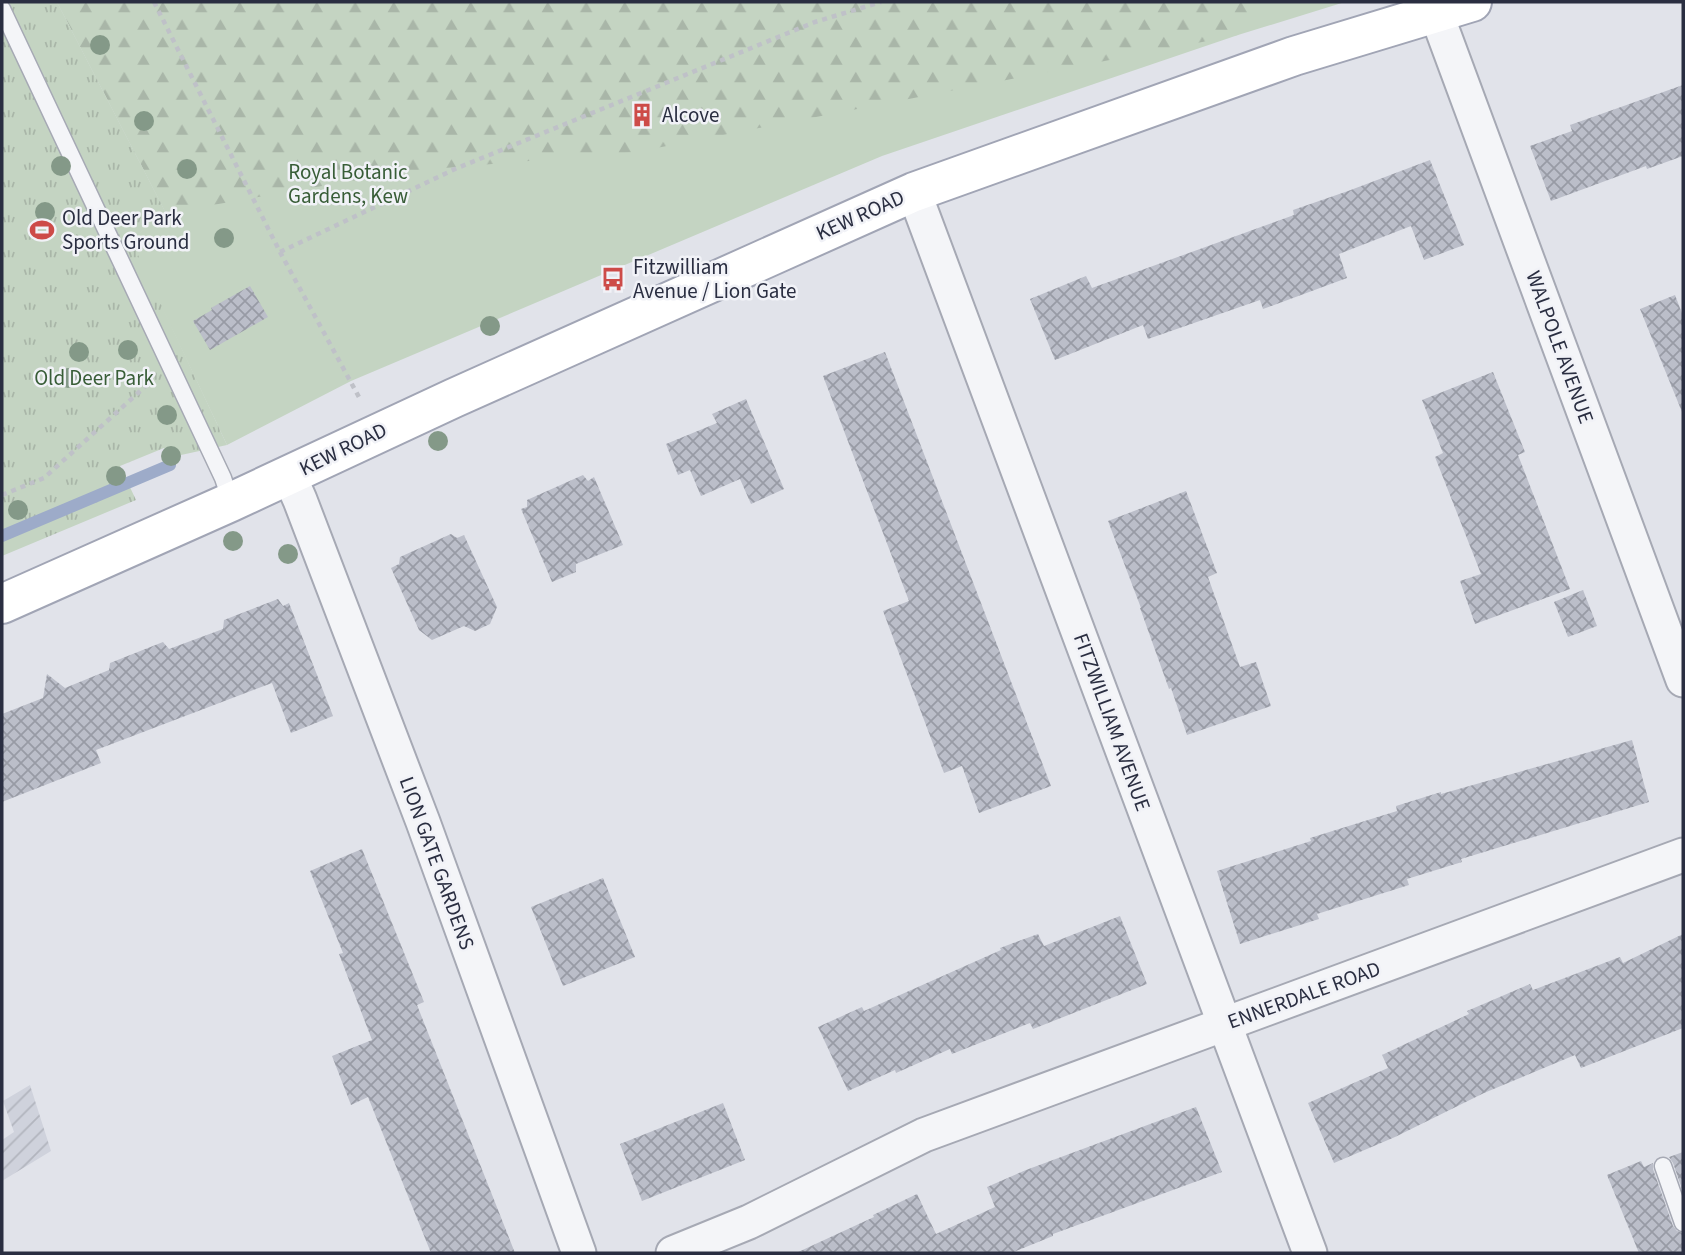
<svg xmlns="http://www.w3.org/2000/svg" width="1685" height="1255" viewBox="0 0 1685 1255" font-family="'Source Sans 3',sans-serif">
<defs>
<pattern id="industrial-furrows" width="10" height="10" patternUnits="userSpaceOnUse" patternTransform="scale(1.75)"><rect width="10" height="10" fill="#cfd2dc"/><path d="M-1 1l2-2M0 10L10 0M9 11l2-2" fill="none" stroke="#b2b5be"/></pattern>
<pattern id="forest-firs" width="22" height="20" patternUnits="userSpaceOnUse" patternTransform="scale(1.75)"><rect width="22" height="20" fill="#c4d4c2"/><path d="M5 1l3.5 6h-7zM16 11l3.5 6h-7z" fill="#a9b6a8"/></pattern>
<pattern id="park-tufts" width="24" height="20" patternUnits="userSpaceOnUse" patternTransform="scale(1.75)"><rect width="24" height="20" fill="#c4d4c2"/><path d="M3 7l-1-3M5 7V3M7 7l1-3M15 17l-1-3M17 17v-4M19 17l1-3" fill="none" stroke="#a9b6a8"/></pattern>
<pattern id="building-cross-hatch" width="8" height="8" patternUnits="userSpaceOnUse" patternTransform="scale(1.75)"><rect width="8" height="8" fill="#bbbec9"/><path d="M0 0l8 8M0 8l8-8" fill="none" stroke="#989ba5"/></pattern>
</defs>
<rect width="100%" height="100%" fill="#e1e3ea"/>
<path fill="url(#industrial-furrows)" d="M 30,1085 L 51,1151 L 2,1181 L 2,1140 L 14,1132 L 3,1101 Z"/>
<path fill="#c4d4c2" d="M 57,2 L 1345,2 L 1238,35 L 882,156 L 351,381 L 227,445 L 130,240 L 166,213 Z"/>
<path fill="url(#forest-firs)" d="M 57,2 L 1259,2 L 1238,35 L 636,152 L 409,171 L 166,213 Z"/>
<path fill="url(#park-tufts)" d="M 2,2 L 57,2 L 166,213 L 131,240 L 227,445 L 181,455 L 164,448 L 120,466 L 136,500 L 2,556 Z"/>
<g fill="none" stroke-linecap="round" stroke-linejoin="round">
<path stroke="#9dabc9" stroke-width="12" d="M 2,536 L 170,465"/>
</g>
<g fill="url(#building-cross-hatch)">
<path d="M 1683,85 L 1683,156 L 1647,169 L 1646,166 L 1551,201 L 1530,146 L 1572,131 L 1570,125 Z"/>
<path d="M 1430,160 L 1464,245 L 1424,260 L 1411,226 L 1339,254 L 1347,278 L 1263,309 L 1260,300 L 1148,339 L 1143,325 L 1055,360 L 1030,299 L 1086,276 L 1092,288 L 1294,215 L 1293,210 L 1348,191 Z"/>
<path d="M 250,286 L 268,317 L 210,350 L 193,321 L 212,310 L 211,308 Z"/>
<path d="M 1675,295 L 1683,316 L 1682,412 L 1640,309 Z"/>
<path d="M 885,352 L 1051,786 L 979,813 L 962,766 L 944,773 L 883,611 L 909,601 L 823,376 Z"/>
<path d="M 1493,372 L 1525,452 L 1518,455 L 1570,589 L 1475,624 L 1460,581 L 1481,574 L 1435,457 L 1443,453 L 1422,400 Z"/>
<path d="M 746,399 L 784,489 L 751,504 L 740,479 L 701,496 L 690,470 L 678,475 L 666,444 L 717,423 L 712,414 Z"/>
<path d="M 583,475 L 588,481 L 594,477 L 623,545 L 576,564 L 576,572 L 552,582 L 521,509 L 527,507 L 527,500 Z"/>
<path d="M 1186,491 L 1217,573 L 1208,577 L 1240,667 L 1256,662 L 1271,706 L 1187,735 L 1171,688 L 1169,689 L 1140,608 L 1141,608 L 1108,521 Z"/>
<path d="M 451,534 L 457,538 L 464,535 L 497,607 L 490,624 L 475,631 L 464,626 L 432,640 L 419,630 L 391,568 L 399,564 L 400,557 Z"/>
<path d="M 1583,590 L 1597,626 L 1568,637 L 1554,602 Z"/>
<path d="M 278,599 L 283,606 L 289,603 L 333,716 L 291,733 L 272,683 L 96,750 L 101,763 L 2,802 L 2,714 L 43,698 L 47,674 L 65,688 L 109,670 L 110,663 L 163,642 L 169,649 L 223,629 L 224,620 Z"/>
<path d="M 1632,740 L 1649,802 L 1461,859 L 1462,862 L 1407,879 L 1409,885 L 1317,914 L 1319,919 L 1240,944 L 1217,871 L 1311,841 L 1310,838 L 1397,811 L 1396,806 L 1441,792 L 1441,794 Z"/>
<path d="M 362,849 L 424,1002 L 417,1005 L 515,1253 L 431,1253 L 368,1097 L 351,1105 L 332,1056 L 372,1040 L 339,954 L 343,953 L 310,871 Z"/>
<path d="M 603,878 L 635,957 L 563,986 L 531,907 Z"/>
<path d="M 1120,916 L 1147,984 L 1033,1029 L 1030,1023 L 952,1054 L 950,1049 L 896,1073 L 895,1070 L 848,1091 L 818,1027 L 862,1007 L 864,1011 L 1001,950 L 1000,948 L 1038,934 L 1044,946 Z"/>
<path d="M 1683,934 L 1683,1028 L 1581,1068 L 1575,1055 L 1484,1093 L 1395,1137 L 1334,1163 L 1308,1103 L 1388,1068 L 1382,1055 L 1469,1014 L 1467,1011 L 1530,984 L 1533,990 L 1620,957 L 1623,963 Z"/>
<path d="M 723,1103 L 745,1160 L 642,1201 L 620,1144 Z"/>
<path d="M 1196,1107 L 1222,1172 L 1053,1234 L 1053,1236 L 1011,1253 L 796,1253 L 874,1217 L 873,1215 L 917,1194 L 936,1234 L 995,1207 L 987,1187 L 1026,1170 Z"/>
<path d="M 1683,1152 L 1683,1192 L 1673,1163 L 1669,1157 Z"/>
<path d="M 1641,1161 L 1644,1167 L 1653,1163 L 1653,1169 L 1673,1226 L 1677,1231 L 1683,1233 L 1683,1253 L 1639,1253 L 1607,1175 Z"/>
</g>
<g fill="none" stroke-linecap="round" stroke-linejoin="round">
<g stroke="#a6a9b4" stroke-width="19">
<g id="service">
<path d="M 2,9 L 223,478 L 231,502"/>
<path d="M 1663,1166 L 1683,1223"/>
</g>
</g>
<g stroke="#a6a9b4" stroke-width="37">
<g id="minor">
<path d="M 1436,13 L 1683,680"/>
<path d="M 914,192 L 1310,1253"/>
<path d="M 289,475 L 300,500 L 423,822 L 579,1253"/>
<path d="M 673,1253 L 749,1222 L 924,1135 L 1683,855"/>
</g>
</g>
<g stroke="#a1a5b5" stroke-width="42">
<path id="primary" d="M 2,604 L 231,502 L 454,398 L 914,192 L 1294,56 L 1472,2"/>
</g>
<g stroke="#bfc1c8" stroke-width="4.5" stroke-dasharray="5 5" stroke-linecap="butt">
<path d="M 154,2 L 280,252 L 455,169 L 815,22 L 881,2"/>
<path d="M 280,252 L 360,399"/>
<path d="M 2,495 L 44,478 L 148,384"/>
</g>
<use href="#service" stroke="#f4f5f8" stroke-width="16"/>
<use href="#minor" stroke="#f4f5f8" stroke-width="33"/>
<use href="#primary" stroke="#fff" stroke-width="38"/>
</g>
<g fill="#849988">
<circle cx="100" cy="45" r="10"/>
<circle cx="144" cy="121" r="10"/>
<circle cx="61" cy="166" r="10"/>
<circle cx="187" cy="169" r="10"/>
<circle cx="45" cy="212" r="10"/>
<circle cx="224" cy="238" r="10"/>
<circle cx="490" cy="326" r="10"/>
<circle cx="128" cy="350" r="10"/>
<circle cx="79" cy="352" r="10"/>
<circle cx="68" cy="378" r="10"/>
<circle cx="167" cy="415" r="10"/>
<circle cx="438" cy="441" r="10"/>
<circle cx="171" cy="456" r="10"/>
<circle cx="116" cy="476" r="10"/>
<circle cx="18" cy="510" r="10"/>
<circle cx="233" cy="541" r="10"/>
<circle cx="288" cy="554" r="10"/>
</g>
<defs>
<g id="building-bare" transform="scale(1.89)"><path d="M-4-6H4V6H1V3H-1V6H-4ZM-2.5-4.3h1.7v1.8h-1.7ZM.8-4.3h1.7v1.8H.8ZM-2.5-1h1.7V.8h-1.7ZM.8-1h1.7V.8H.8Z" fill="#cd4b48" stroke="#f1f2f7" stroke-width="2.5" paint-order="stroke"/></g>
<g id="stadium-bare" transform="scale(1.89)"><path d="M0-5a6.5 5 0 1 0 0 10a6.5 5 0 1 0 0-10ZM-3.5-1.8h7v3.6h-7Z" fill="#cd4b48" stroke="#f1f2f7" stroke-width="2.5" paint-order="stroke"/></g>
<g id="bus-bare" transform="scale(1.89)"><path d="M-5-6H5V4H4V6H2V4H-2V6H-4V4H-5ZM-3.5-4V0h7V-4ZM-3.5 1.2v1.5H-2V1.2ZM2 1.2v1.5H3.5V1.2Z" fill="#cd4b48" stroke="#f1f2f7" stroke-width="2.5" paint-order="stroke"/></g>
</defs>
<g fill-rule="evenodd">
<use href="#building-bare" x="642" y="115"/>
<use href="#stadium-bare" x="42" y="230"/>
<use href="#bus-bare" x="613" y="279"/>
</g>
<g text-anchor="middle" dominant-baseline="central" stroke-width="5" stroke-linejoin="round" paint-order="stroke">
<g font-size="21" fill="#2a2e41" stroke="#f1f2f7" text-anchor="start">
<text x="662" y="115">Alcove</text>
<text x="62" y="218">Old Deer Park<tspan x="62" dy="24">Sports Ground</tspan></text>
<text x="633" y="267">Fitzwilliam<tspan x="633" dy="24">Avenue / Lion Gate</tspan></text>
</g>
<g font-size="21" fill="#385d37" stroke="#f1f2f7">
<text x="348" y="172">Royal Botanic<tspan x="348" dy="24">Gardens, Kew</tspan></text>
<text x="94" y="378">Old Deer Park</text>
</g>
<g font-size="21" fill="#2a2e41" stroke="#f1f2f7">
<text transform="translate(860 215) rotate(-24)">KEW ROAD</text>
<text transform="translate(1560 347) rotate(70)">WALPOLE AVENUE</text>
<text transform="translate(343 449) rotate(-26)">KEW ROAD</text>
<text transform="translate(1112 722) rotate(70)">FITZWILLIAM AVENUE</text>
<text transform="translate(437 863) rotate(70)">LION GATE GARDENS</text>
<text transform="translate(1304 995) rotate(-20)">ENNERDALE ROAD</text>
</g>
</g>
<rect width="1685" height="1255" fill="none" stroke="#2a2e41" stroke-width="7"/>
</svg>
